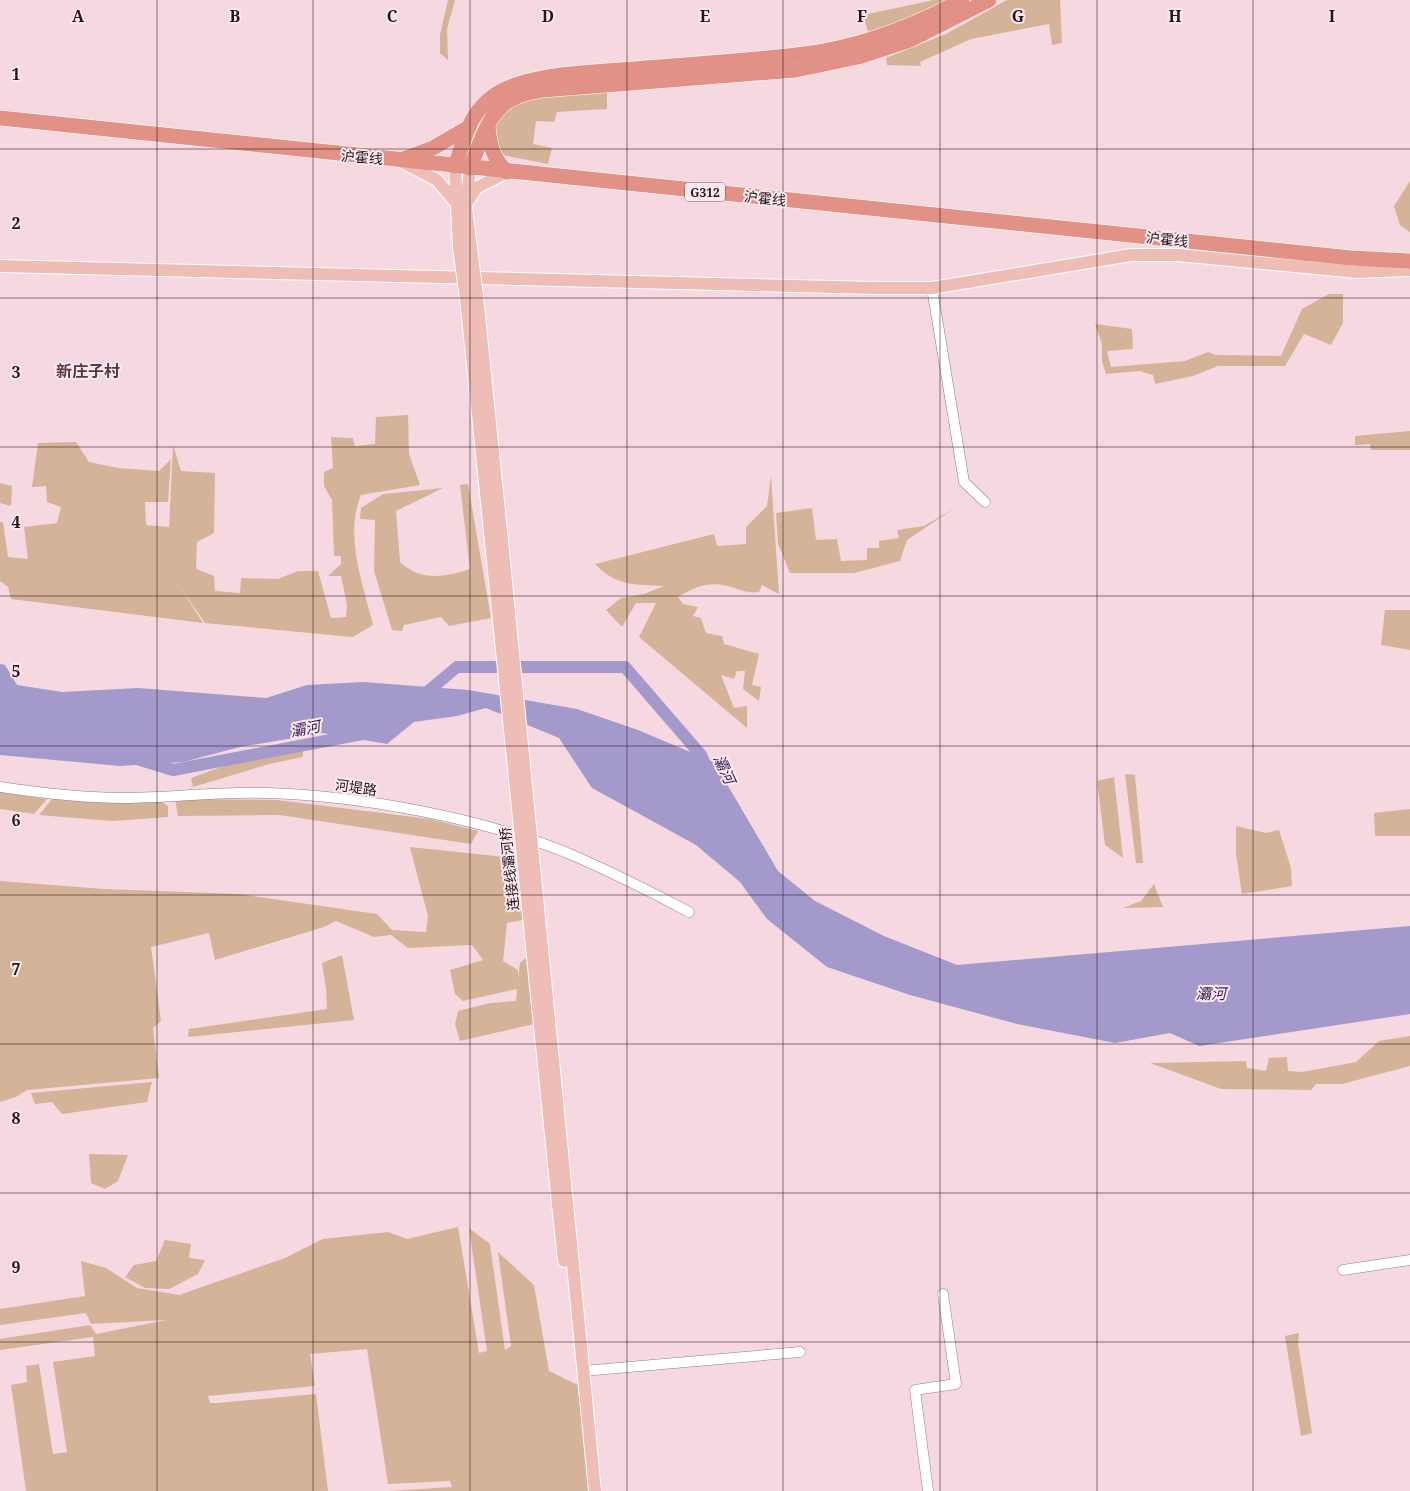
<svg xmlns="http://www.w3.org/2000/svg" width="1410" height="1491" viewBox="0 0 1410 1491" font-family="'Noto Serif','Noto Sans SC',serif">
<rect width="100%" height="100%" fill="#f6d8e1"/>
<g fill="#d5b399">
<path d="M 448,0 L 455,0 L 447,29 L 448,60 L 440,53 L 440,35 Z"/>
<path d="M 934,0 L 949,0 L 869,35 L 863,15 Z"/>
<path d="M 1007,0 L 1060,0 L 1062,43 L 1052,45 L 1049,24 L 971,39 L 920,62 L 921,66 L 887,65 L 886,58 L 946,34 Z"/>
<path d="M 607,90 L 607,109 L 557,112 L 554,122 L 536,121 L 533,144 L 552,148 L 548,164 L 497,154 L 491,134 L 495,117 L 524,99 Z"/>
<path d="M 1410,181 L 1410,232 L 1400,225 L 1394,206 Z"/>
<path d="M 1329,294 L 1343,294 L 1343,323 L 1331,345 L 1304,334 L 1285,366 L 1218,366 L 1193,376 L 1155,384 L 1153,375 L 1139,371 L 1106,374 L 1102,361 L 1102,344 L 1095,324 L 1132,329 L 1133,349 L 1107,351 L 1111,367 L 1185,361 L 1208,352 L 1216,355 L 1281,356 L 1302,309 Z"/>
<path d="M 408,415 L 409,454 L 420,485 L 361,495 C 344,536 363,583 373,625 L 353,637 L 205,623 L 178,584 L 203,623 L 11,599 L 8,587 L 0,581 L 0,522 L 3,522 L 8,557 L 28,559 L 24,527 L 57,523 L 61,507 L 47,502 L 46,486 L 32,487 L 38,443 L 76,442 L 89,462 L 118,468 L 159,471 L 171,459 L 168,502 L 145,502 L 146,525 L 169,527 L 169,529 L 173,445 L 181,471 L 215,473 L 214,533 L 197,542 L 196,569 L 214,576 L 215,591 L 240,593 L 241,578 L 278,579 L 298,571 L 318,571 L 331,618 L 346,617 L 347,605 L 341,576 L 328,576 L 341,564 L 341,556 L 334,556 L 332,500 L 324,486 L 324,472 L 333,468 L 331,437 L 353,438 L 355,446 L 375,444 L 376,417 Z"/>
<path d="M 1410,431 L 1410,450 L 1371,450 L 1370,444 L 1355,445 L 1355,436 Z"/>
<path d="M 771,476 L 779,594 L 762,585 L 759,592 C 747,594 739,589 728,586 C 709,581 694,587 678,597 L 683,604 L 698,607 L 693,616 L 701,618 L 706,633 L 722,636 L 724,644 L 759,654 L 752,685 L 761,687 L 759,701 L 743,689 L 745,671 L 737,671 L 734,679 L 721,675 L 734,708 L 747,706 L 747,728 L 639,637 L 656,603 L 636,603 L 622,627 L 606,610 L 621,598 L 644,594 L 664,586 C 635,584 617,587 595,564 L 714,534 L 717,546 L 746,544 L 746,527 L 767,506 Z"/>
<path d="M 0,483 L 12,486 L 11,506 L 0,503 Z"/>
<path d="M 468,484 L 491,618 L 449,626 L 441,617 L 404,625 L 402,631 L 392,630 L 374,571 L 375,520 L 360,519 L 361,508 L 383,494 L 443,488 L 396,511 L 400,562 C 421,582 445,577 470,569 L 460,485 Z"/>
<path d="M 812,508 L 816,540 L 837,539 L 841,561 L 867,560 L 867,548 L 879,548 L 879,541 L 899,538 L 897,530 L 924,526 L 955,508 L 907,540 L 900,561 L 854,573 L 790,573 L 778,544 L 776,513 Z"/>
<path d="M 1385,610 L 1410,610 L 1410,650 L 1381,645 Z"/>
<path d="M 303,747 L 303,757 L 269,764 L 193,787 L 191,778 L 221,767 Z"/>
<path d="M 1125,774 L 1135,775 L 1143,863 L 1136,863 Z"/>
<path d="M 1114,777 L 1123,858 L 1105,845 L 1097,781 Z"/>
<path d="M 0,792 L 47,799 L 34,814 L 0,809 Z"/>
<path d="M 52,799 L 159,800 L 168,806 L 168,817 L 112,821 L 39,815 Z"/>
<path d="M 175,799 L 277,800 L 430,819 L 478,831 L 471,844 L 280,815 L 178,816 Z"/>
<path d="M 1410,809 L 1410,836 L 1375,836 L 1374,813 Z"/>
<path d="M 1236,826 L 1266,833 L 1279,830 L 1291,868 L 1292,886 L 1242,894 L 1236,854 Z"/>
<path d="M 410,847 L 515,858 L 523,920 L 507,923 L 503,961 L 518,970 L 518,980 L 520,963 L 527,957 L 534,1024 L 460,1041 L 455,1024 L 458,1011 L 490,1003 L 516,1001 L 517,989 L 463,1001 L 455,994 L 450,970 L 483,960 L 472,945 L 408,948 L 391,935 L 374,937 L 336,921 L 324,927 L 215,960 L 209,933 L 151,947 L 161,1021 L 153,1028 L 159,1078 L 27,1090 L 16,1097 L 0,1102 L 0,881 L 104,889 L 239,894 L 377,914 L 392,930 L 426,932 L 428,916 Z"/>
<path d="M 1154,884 L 1163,907 L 1123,908 L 1141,901 Z"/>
<path d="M 342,955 L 354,1020 L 188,1037 L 189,1029 L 327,1009 L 326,988 L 322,963 Z"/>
<path d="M 1410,1036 L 1410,1066 L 1342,1084 L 1316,1084 L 1311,1090 L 1221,1089 L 1150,1063 L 1246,1061 L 1247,1068 L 1266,1071 L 1269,1058 L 1287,1057 L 1288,1071 L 1302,1072 L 1356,1062 L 1379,1041 Z"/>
<path d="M 152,1082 L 147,1102 L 62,1114 L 52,1102 L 35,1104 L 31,1093 Z"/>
<path d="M 89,1154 L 128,1155 L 118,1181 L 105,1189 L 91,1183 Z"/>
<path d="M 458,1227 L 479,1353 L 487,1351 L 469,1228 L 490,1244 L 505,1350 L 511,1346 L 498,1252 L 534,1285 L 549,1371 L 578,1385 L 590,1491 L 389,1491 L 452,1487 L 450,1481 L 388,1484 L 367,1349 L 310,1354 L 315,1386 L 208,1396 L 210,1403 L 217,1403 L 316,1394 L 328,1491 L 26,1491 L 11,1385 L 27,1382 L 26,1366 L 39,1364 L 53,1454 L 67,1452 L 53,1362 L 95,1356 L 93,1337 L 0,1350 L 0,1339 L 90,1325 L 96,1334 L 167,1320 L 91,1324 L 86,1313 L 0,1325 L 0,1309 L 85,1296 L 81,1261 L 106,1268 L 137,1288 L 179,1295 L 285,1258 L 323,1239 L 388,1232 L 407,1239 Z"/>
<path d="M 165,1240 L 191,1244 L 189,1258 L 205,1260 L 198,1274 L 169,1289 L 145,1288 L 125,1277 L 134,1265 L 156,1261 Z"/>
<path d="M 1299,1333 L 1298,1343 L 1312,1433 L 1301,1436 L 1285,1336 Z"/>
</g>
<path fill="#a499cb" d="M 0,664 L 5,665 L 17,685 L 62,692 L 138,688 L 266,698 L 307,685 L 363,682 L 468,690 L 577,709 L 638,730 L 714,762 L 778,871 L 815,901 L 884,936 L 957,965 L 1410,926 L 1410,1014 L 1199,1046 L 1170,1033 L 1115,1043 L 1017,1024 L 910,995 L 827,967 L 767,919 L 740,882 L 696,845 L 592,788 L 559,738 L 486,708 L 457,716 L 414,722 L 387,744 L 323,733 L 240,747 L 183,762 L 120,766 L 0,755 Z"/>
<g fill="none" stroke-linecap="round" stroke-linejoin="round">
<g stroke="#a499cb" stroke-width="12">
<path d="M 420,698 L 457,667 L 625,667 L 701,755 L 708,771"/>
<path d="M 137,759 L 173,770 L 362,734"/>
</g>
<g stroke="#987d86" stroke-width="11">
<g id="minor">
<path d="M 932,288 L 964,482 L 985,502"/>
<path d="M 0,787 C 41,793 82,798 124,798 C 172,798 219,791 267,793 C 364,796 488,819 577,857 C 615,874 652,892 689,912"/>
<path d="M 1343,1270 L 1410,1260"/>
<path d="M 583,1371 L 800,1352"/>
<path d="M 928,1491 L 915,1390 L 956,1384 L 943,1294"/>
</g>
</g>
<g stroke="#fff" stroke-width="14">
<g id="major">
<path d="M 400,161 L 437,180 L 456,203"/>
<path d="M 455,166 L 459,248"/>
<path d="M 470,168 L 466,208 L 471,248"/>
<path d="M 469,200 L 476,188 L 507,172"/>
<path d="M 0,266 L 875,288 L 932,288 L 1131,255 L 1178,255 L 1357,272 L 1410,270"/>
<path d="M 477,296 L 501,531"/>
<path d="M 466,298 L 490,532"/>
<path d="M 567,1203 L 595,1491"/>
<path d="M 558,1204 L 564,1261"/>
</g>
</g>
<g stroke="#fff" stroke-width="16">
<g id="highway">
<path d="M 0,118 L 1351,258 L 1410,261"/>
<path d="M 488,127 C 490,146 493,158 507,172"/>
<path d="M 403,159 L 433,148 L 469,127"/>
<path d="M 455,166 C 466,136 468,114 495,95 C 527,73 596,72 635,69 C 692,64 749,61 805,54 C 860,47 914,26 962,0"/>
<path d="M 470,168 C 481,142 488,109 516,97 C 524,93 534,92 543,90 L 796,70 L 858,57 L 910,40 L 989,0"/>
</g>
</g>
<use href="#minor" stroke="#fff" stroke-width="10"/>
<use href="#major" stroke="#edbdb6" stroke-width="12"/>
<use href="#highway" stroke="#e19186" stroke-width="15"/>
<g stroke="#fff" stroke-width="14" stroke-linecap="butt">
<g id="major-bridge">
<path d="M 459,248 L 466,298"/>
<path d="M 471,248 L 477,296"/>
<path d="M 501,531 L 567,1203"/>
<path d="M 490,532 L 558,1204"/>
</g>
</g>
<use href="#major-bridge" stroke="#edbdb6" stroke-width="12"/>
</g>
<path fill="none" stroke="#21171b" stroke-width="1" stroke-opacity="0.55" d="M 157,0 L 157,1491M 313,0 L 313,1491M 470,0 L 470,1491M 627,0 L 627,1491M 783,0 L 783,1491M 940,0 L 940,1491M 1097,0 L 1097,1491M 1253,0 L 1253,1491M 0,149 L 1410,149M 0,298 L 1410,298M 0,447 L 1410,447M 0,596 L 1410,596M 0,746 L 1410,746M 0,895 L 1410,895M 0,1044 L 1410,1044M 0,1193 L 1410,1193M 0,1342 L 1410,1342"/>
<g text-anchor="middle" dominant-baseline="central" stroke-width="4" stroke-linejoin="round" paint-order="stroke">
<rect fill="#ffe7ee" stroke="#64555a" stroke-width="1" x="685" y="182.5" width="40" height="19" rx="4"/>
<g font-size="12" font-weight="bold" fill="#21171b">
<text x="705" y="192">G312</text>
</g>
<g font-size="14" fill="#21171b" stroke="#ffe7ee">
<text transform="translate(362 157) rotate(5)">沪霍线</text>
<text transform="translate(765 198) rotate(6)">沪霍线</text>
<text transform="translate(1167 239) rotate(6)">沪霍线</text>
<text transform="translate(356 787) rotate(8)">河堤路</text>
<text transform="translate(509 869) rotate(-96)">连接线灞河桥</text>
</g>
<g font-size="15" font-style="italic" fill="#321f5b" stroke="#ffe7ee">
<text transform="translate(305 728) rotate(-11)">灞河</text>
<text transform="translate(725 769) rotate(65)">灞河</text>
<text x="1211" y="993">灞河</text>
</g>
<g font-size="16" font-weight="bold" fill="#533b43" stroke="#ffe7ee">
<text x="88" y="371">新庄子村</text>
</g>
</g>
<g font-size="16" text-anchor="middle" font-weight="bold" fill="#21171b" stroke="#ffe7ee" stroke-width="4" stroke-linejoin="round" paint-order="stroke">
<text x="78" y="22">A</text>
<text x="235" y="22">B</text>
<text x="392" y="22">C</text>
<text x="548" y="22">D</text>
<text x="705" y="22">E</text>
<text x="862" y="22">F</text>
<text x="1018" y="22">G</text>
<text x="1175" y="22">H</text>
<text x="1332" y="22">I</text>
<text x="16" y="80">1</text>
<text x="16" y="229">2</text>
<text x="16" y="378">3</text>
<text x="16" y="528">4</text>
<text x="16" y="677">5</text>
<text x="16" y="826">6</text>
<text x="16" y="975">7</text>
<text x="16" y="1124">8</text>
<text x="16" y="1273">9</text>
</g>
</svg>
